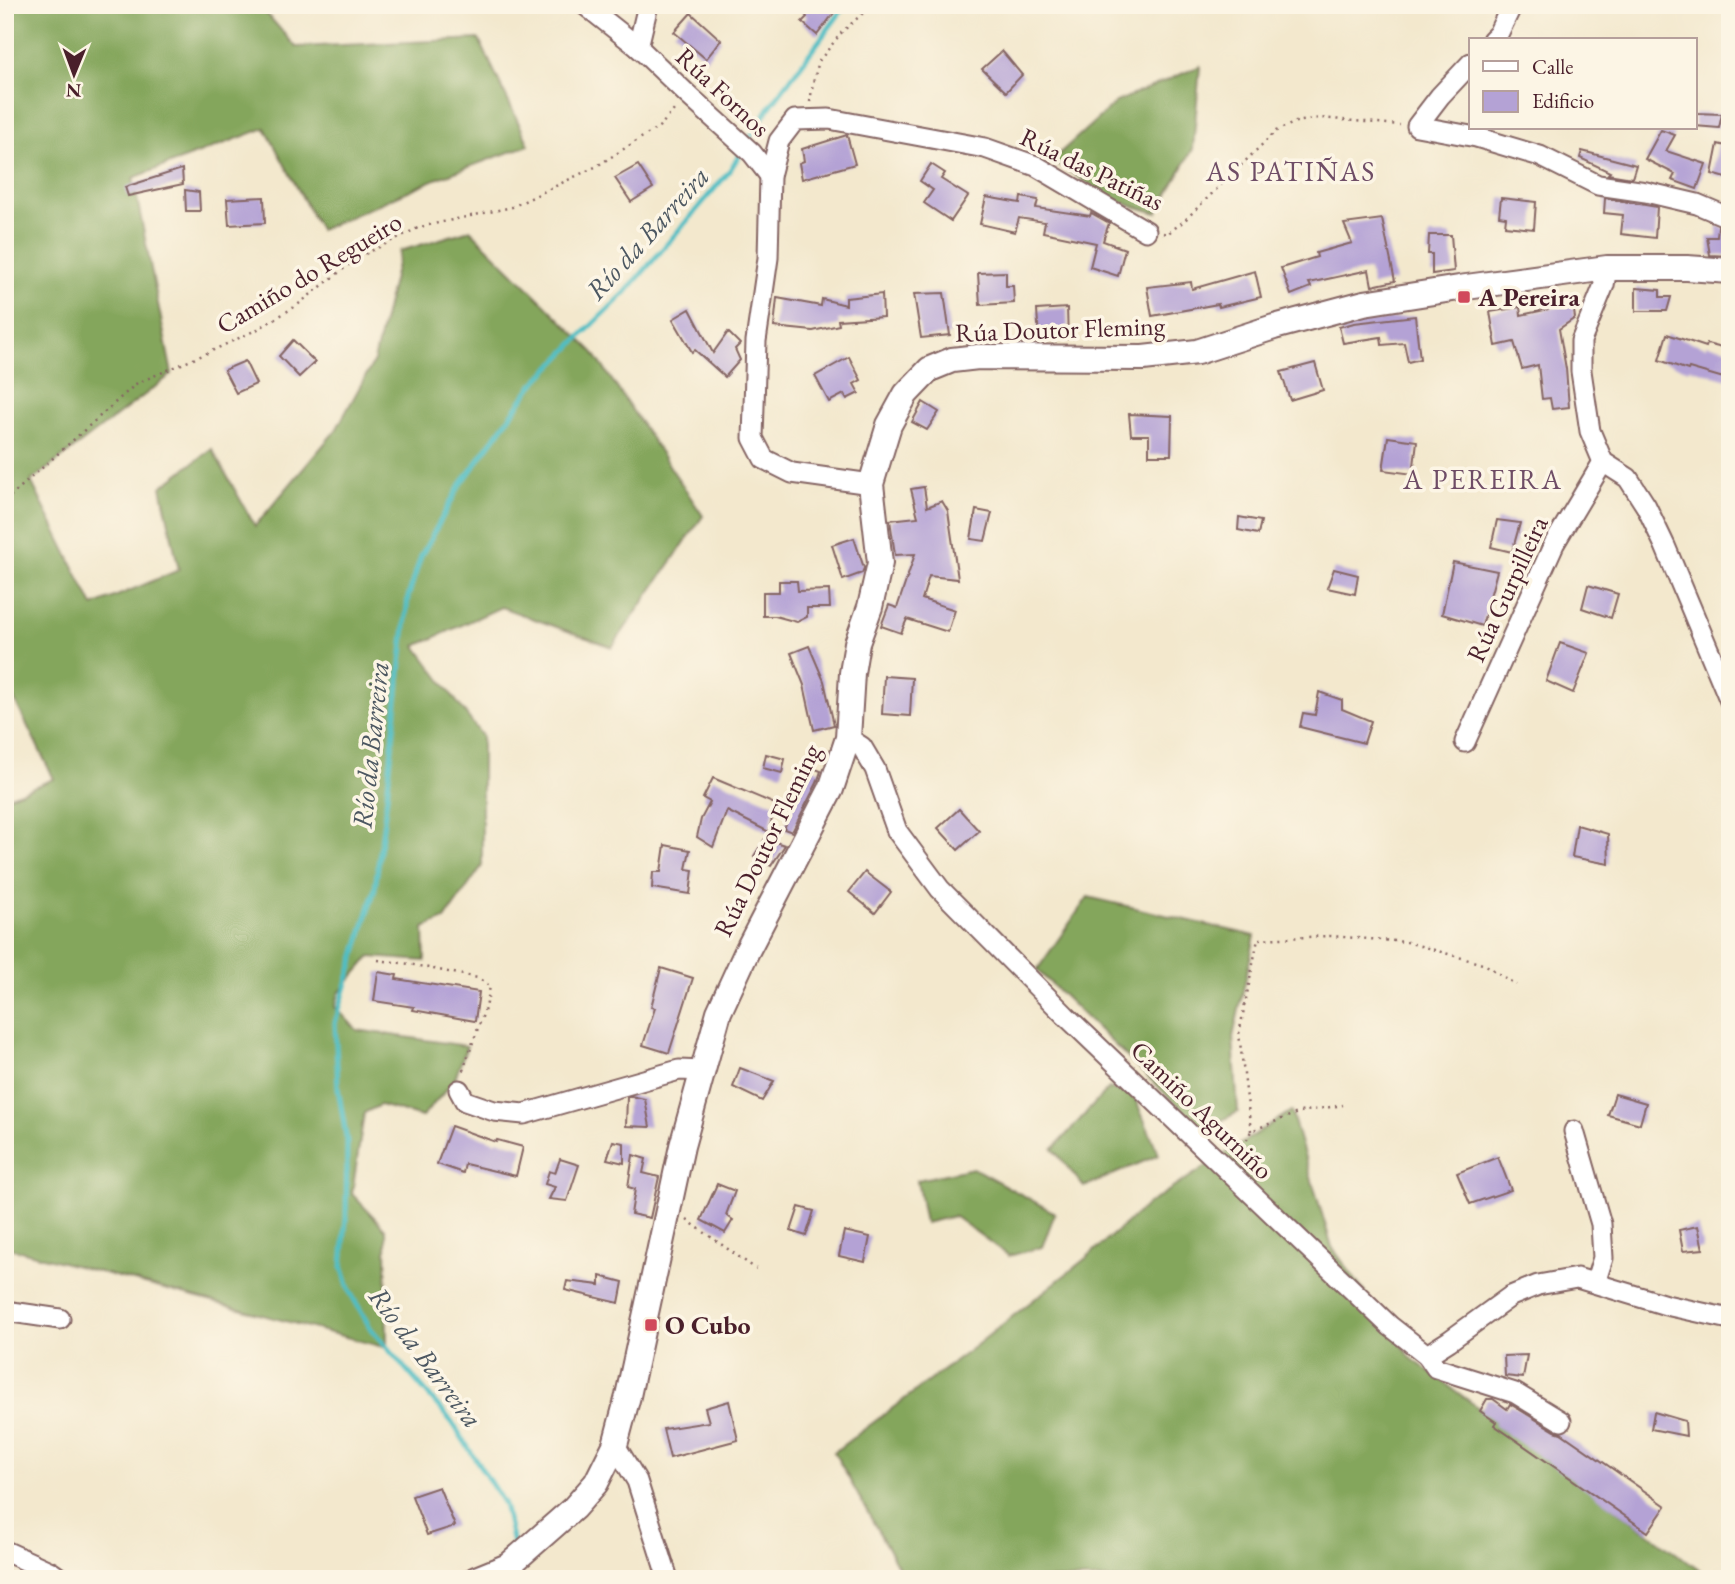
<svg xmlns="http://www.w3.org/2000/svg" width="1735" height="1584" viewBox="0 0 1735 1584" font-family="'EB Garamond',serif">
<rect width="100%" height="100%" fill="#fcf5e5"/>
<filter id="ink" filterUnits="userSpaceOnUse"><feTurbulence type="fractalNoise" baseFrequency=".0143" numOctaves="2"/><feDisplacementMap in="SourceGraphic" scale="14" xChannelSelector="R" yChannelSelector="G"/><feConvolveMatrix kernelMatrix="1 2 1 2 8 2 1 2 1" color-interpolation-filters="sRGB"/></filter>
<filter id="wash" filterUnits="userSpaceOnUse"><feTurbulence type="fractalNoise" baseFrequency=".00686" numOctaves="4" result="noise"/><feDisplacementMap in="SourceGraphic" scale="28" xChannelSelector="R" yChannelSelector="G"/><feGaussianBlur stdDeviation="1.57" result="paint"/><feColorMatrix in="noise" values="0 0 0 0 0 0 0 0 0 0 0 0 0 0 0 0 0 1.4 0 .05"/><feComposite in="paint" operator="in"/></filter>
<g filter="url(#wash)">
<rect width="100%" height="100%" fill="#f3e8cd"/>
<g fill="#84a65c" stroke="#676244" stroke-width="2">
<path d="M 5,5 L 259,5 L 296,47 L 479,39 L 529,145 L 433,180 L 320,230 L 265,128 L 133,178 L 172,374 L 31,481 L 93,606 L 179,570 L 161,487 L 212,449 L 255,526 L 336,430 L 374,361 L 400,251 L 470,230 L 593,352 L 703,516 L 612,647 L 501,607 L 416,646 L 482,736 L 482,866 L 445,919 L 424,928 L 425,961 L 370,957 L 339,993 L 335,1007 L 357,1030 L 467,1046 L 454,1081 L 422,1117 L 380,1105 L 364,1113 L 352,1194 L 386,1230 L 387,1348 L 5,1247 L 5,798 L 54,779 L 5,681 Z"/>
<path d="M 1200,66 L 1193,149 L 1157,213 L 1113,200 L 1052,160 L 1116,102 Z"/>
<path d="M 1088,897 L 1255,936 L 1233,1037 L 1238,1112 L 1203,1130 L 1037,970 Z"/>
<path d="M 1109,1088 L 1134,1096 L 1159,1155 L 1084,1187 L 1053,1149 Z"/>
<path d="M 1291,1111 L 1332,1247 L 1411,1358 L 1711,1579 L 905,1579 L 834,1452 L 974,1347 L 1085,1259 L 1148,1204 Z"/>
<path d="M 973,1168 L 1055,1213 L 1042,1247 L 1009,1256 L 954,1216 L 925,1223 L 917,1180 Z"/>
</g>
<g fill="none" stroke-linecap="round" stroke-linejoin="round">
<g stroke="#4fbec4" stroke-width="5">
<path d="M 747,142 L 769,108 L 846,5"/>
<path d="M 515,1552 L 504,1504 L 452,1422 L 371,1329 L 350,1292 L 342,1266 L 346,1219 L 347,1142 L 338,1088 L 335,1023 L 375,888 L 386,805 L 408,597 L 421,556 L 459,487 L 532,386 L 584,333 L 625,293 L 728,173 L 742,151"/>
</g>
</g>
<g id="blocks">
<g fill="#b4a2d5">
<path d="M 810,5 L 840,5 L 817,35 L 802,22 L 807,17 L 803,12 Z"/>
<path d="M 691,13 L 721,40 L 706,59 L 674,32 Z"/>
<path d="M 1002,51 L 1022,75 L 1006,92 L 982,69 Z"/>
<path d="M 1695,113 L 1722,114 L 1719,128 L 1695,126 Z"/>
<path d="M 1661,130 L 1675,135 L 1666,151 L 1706,164 L 1697,189 L 1672,180 L 1675,174 L 1645,159 Z"/>
<path d="M 847,135 L 855,164 L 802,179 L 799,163 L 804,161 L 802,149 Z"/>
<path d="M 1718,144 L 1730,147 L 1730,179 L 1712,174 Z"/>
<path d="M 1582,151 L 1636,165 L 1632,178 L 1608,174 L 1610,172 L 1580,158 Z"/>
<path d="M 931,164 L 945,173 L 941,179 L 968,196 L 951,221 L 924,203 L 933,190 L 920,181 Z"/>
<path d="M 638,165 L 653,188 L 631,202 L 615,178 Z"/>
<path d="M 182,169 L 183,184 L 128,196 L 125,187 Z"/>
<path d="M 185,190 L 199,192 L 200,211 L 186,211 Z"/>
<path d="M 264,197 L 265,223 L 229,225 L 227,199 Z"/>
<path d="M 986,197 L 1020,203 L 1021,197 L 1038,200 L 1036,208 L 1090,216 L 1091,213 L 1109,223 L 1103,241 L 1125,249 L 1118,276 L 1090,267 L 1096,243 L 1043,232 L 1045,222 L 1019,218 L 1015,232 L 980,224 Z"/>
<path d="M 1501,198 L 1536,202 L 1534,229 L 1505,226 L 1506,217 L 1499,216 Z"/>
<path d="M 1605,198 L 1657,207 L 1655,238 L 1621,234 L 1623,215 L 1604,213 Z"/>
<path d="M 1382,219 L 1395,281 L 1372,286 L 1369,270 L 1309,283 L 1311,287 L 1291,295 L 1281,268 L 1317,257 L 1316,253 L 1352,243 L 1344,224 Z"/>
<path d="M 1718,226 L 1730,230 L 1730,256 L 1710,255 L 1707,237 L 1717,237 Z"/>
<path d="M 1429,235 L 1451,235 L 1454,271 L 1432,274 L 1432,254 L 1428,254 Z"/>
<path d="M 1255,271 L 1261,297 L 1219,307 L 1218,304 L 1152,316 L 1147,287 L 1191,282 L 1192,289 Z"/>
<path d="M 1006,272 L 1006,286 L 1013,286 L 1014,303 L 980,305 L 978,273 Z"/>
<path d="M 1636,288 L 1660,290 L 1660,297 L 1671,297 L 1667,311 L 1636,311 Z"/>
<path d="M 944,293 L 950,335 L 921,338 L 914,294 Z"/>
<path d="M 882,294 L 883,317 L 838,320 L 839,325 L 813,331 L 774,327 L 777,298 L 821,306 L 822,299 L 846,305 L 846,298 Z"/>
<path d="M 1573,304 L 1575,318 L 1559,329 L 1566,369 L 1569,407 L 1552,409 L 1550,398 L 1542,399 L 1538,365 L 1522,369 L 1514,342 L 1496,346 L 1490,312 L 1520,307 L 1521,315 Z"/>
<path d="M 1067,308 L 1068,339 L 1039,338 L 1037,310 Z"/>
<path d="M 690,309 L 713,353 L 728,332 L 740,344 L 735,349 L 740,360 L 725,377 L 695,350 L 692,352 L 673,319 Z"/>
<path d="M 1415,316 L 1420,359 L 1408,362 L 1404,343 L 1382,345 L 1381,337 L 1343,343 L 1339,327 L 1354,323 Z"/>
<path d="M 1667,334 L 1706,347 L 1707,344 L 1730,350 L 1730,370 L 1727,379 L 1689,368 L 1688,370 L 1659,360 Z"/>
<path d="M 293,340 L 315,362 L 299,377 L 279,356 Z"/>
<path d="M 849,357 L 861,380 L 854,384 L 859,393 L 847,399 L 844,394 L 829,402 L 815,376 Z"/>
<path d="M 245,361 L 256,384 L 236,393 L 224,370 Z"/>
<path d="M 1315,363 L 1323,390 L 1290,400 L 1281,372 Z"/>
<path d="M 923,402 L 939,412 L 927,430 L 912,422 Z"/>
<path d="M 1129,414 L 1172,416 L 1171,455 L 1149,455 L 1149,435 L 1131,435 Z"/>
<path d="M 1388,437 L 1417,441 L 1413,474 L 1383,470 Z"/>
<path d="M 924,487 L 927,507 L 942,501 L 948,511 L 958,579 L 929,576 L 922,599 L 955,610 L 948,632 L 907,619 L 901,633 L 881,626 L 889,605 L 897,608 L 915,554 L 895,555 L 890,520 L 918,517 L 911,489 Z"/>
<path d="M 976,510 L 992,513 L 985,541 L 971,539 Z"/>
<path d="M 1239,517 L 1261,521 L 1258,534 L 1238,530 Z"/>
<path d="M 1497,520 L 1520,523 L 1512,552 L 1491,547 Z"/>
<path d="M 854,538 L 864,568 L 862,573 L 843,580 L 832,545 Z"/>
<path d="M 1453,562 L 1497,571 L 1482,626 L 1442,614 Z"/>
<path d="M 1334,569 L 1358,575 L 1355,594 L 1327,588 Z"/>
<path d="M 779,581 L 797,581 L 798,591 L 829,590 L 830,608 L 807,608 L 807,617 L 797,622 L 775,616 L 763,616 L 763,592 L 779,592 Z"/>
<path d="M 1588,585 L 1618,594 L 1611,618 L 1582,608 Z"/>
<path d="M 1560,643 L 1589,653 L 1573,693 L 1546,681 Z"/>
<path d="M 809,646 L 824,681 L 834,725 L 814,730 L 804,685 L 791,653 Z"/>
<path d="M 884,676 L 912,678 L 910,716 L 882,714 Z"/>
<path d="M 1319,692 L 1342,700 L 1342,709 L 1371,721 L 1364,743 L 1300,727 L 1303,713 L 1315,715 Z"/>
<path d="M 766,754 L 785,759 L 782,773 L 763,768 Z"/>
<path d="M 808,768 L 813,768 L 821,771 L 817,783 L 792,832 L 784,829 Z"/>
<path d="M 713,778 L 775,804 L 769,832 L 727,811 L 713,847 L 697,837 L 701,819 L 710,802 L 703,798 Z"/>
<path d="M 959,809 L 979,831 L 958,850 L 938,828 Z"/>
<path d="M 1577,825 L 1608,834 L 1609,864 L 1572,857 Z"/>
<path d="M 765,839 L 785,845 L 771,866 L 754,856 Z"/>
<path d="M 665,845 L 690,850 L 686,869 L 693,870 L 690,894 L 652,888 L 653,872 L 661,872 Z"/>
<path d="M 865,872 L 891,892 L 875,913 L 849,892 Z"/>
<path d="M 661,968 L 693,978 L 669,1053 L 643,1045 L 655,1008 L 651,1007 Z"/>
<path d="M 378,972 L 397,975 L 396,979 L 479,992 L 475,1021 L 413,1010 L 414,1007 L 374,1001 Z"/>
<path d="M 740,1068 L 774,1081 L 762,1101 L 733,1087 Z"/>
<path d="M 1615,1094 L 1646,1103 L 1640,1124 L 1608,1115 Z"/>
<path d="M 631,1096 L 645,1099 L 650,1127 L 626,1126 L 627,1097 Z"/>
<path d="M 451,1126 L 496,1142 L 497,1140 L 523,1147 L 516,1176 L 465,1164 L 463,1173 L 437,1164 Z"/>
<path d="M 613,1141 L 624,1143 L 624,1163 L 607,1159 Z"/>
<path d="M 633,1155 L 646,1159 L 643,1173 L 659,1177 L 650,1218 L 631,1214 L 635,1189 L 628,1187 Z"/>
<path d="M 1498,1157 L 1511,1190 L 1470,1204 L 1457,1173 Z"/>
<path d="M 560,1159 L 579,1165 L 567,1201 L 549,1199 L 555,1187 L 545,1184 L 549,1171 L 555,1173 Z"/>
<path d="M 717,1184 L 735,1191 L 726,1215 L 733,1220 L 725,1233 L 701,1220 Z"/>
<path d="M 799,1207 L 814,1211 L 806,1236 L 791,1231 Z"/>
<path d="M 1698,1226 L 1703,1249 L 1683,1251 L 1679,1230 Z"/>
<path d="M 844,1231 L 870,1237 L 865,1262 L 839,1256 Z"/>
<path d="M 600,1276 L 623,1282 L 619,1303 L 565,1290 L 567,1281 L 600,1285 Z"/>
<path d="M 1527,1355 L 1523,1378 L 1505,1376 L 1504,1356 Z"/>
<path d="M 1487,1399 L 1493,1399 L 1507,1409 L 1510,1404 L 1555,1431 L 1561,1433 L 1666,1506 L 1648,1532 L 1494,1425 L 1496,1422 L 1480,1411 Z"/>
<path d="M 729,1401 L 738,1440 L 670,1458 L 663,1429 L 709,1422 L 705,1408 Z"/>
<path d="M 1654,1412 L 1685,1421 L 1686,1436 L 1651,1429 Z"/>
<path d="M 439,1487 L 455,1526 L 427,1535 L 412,1496 Z"/>
</g>
</g>
</g>
<g filter="url(#ink)">
<use href="#blocks" fill-opacity="0" stroke="#856564" stroke-width="2"/>
<g fill="none" stroke-linecap="round" stroke-linejoin="round">
<g stroke="#856564" stroke-width="23">
<g id="minor">
<path d="M 585,5 L 638,47 L 687,94 L 752,153 L 770,176"/>
<path d="M 1492,40 L 1498,34 L 1512,5"/>
<path d="M 638,47 L 648,5"/>
<path d="M 1471,63 L 1440,96 L 1417,126 L 1476,137 L 1540,156 L 1598,185 L 1646,192 L 1697,204 L 1730,218"/>
<path d="M 1607,268 L 1604,285 L 1581,341 L 1581,371 L 1590,431 L 1603,462 L 1628,478 L 1646,506 L 1665,546 L 1730,701"/>
<path d="M 871,484 L 792,473 L 764,459 L 753,438 L 756,341 L 768,258 L 770,176 L 779,141 L 795,120 L 829,119 L 985,148 L 1036,166 L 1146,231"/>
<path d="M 848,738 L 862,747 L 875,769 L 897,831 L 940,889 L 1066,1016 L 1390,1326 L 1427,1355 L 1449,1341 L 1511,1296 L 1538,1285 L 1577,1278 L 1666,1305 L 1730,1319"/>
<path d="M 1465,742 L 1554,544 L 1603,462"/>
<path d="M 459,1090 L 465,1101 L 494,1111 L 524,1114 L 679,1070 L 703,1071"/>
<path d="M 1574,1131 L 1601,1224 L 1603,1258 L 1595,1283"/>
<path d="M 5,1311 L 60,1319"/>
<path d="M 1427,1355 L 1436,1368 L 1515,1393 L 1561,1421"/>
<path d="M 615,1445 L 637,1481 L 668,1579"/>
<path d="M 5,1551 L 51,1572 L 61,1579"/>
</g>
</g>
<g stroke="#856564" stroke-width="28">
<path id="major" d="M 476,1579 L 508,1566 L 574,1508 L 596,1483 L 615,1445 L 628,1396 L 682,1146 L 719,1012 L 747,951 L 831,789 L 848,738 L 852,673 L 857,643 L 870,607 L 880,563 L 871,484 L 889,425 L 906,394 L 930,369 L 952,360 L 978,357 L 1143,358 L 1197,352 L 1274,327 L 1364,303 L 1459,288 L 1607,268 L 1687,268 L 1730,271"/>
</g>
<g stroke="#856564" stroke-width="2.5" stroke-dasharray="2 5" stroke-linecap="butt">
<path d="M 810,102 L 813,83 L 819,61 L 842,32 L 872,5"/>
<path d="M 1163,233 L 1167,234 L 1184,221 L 1276,131 L 1296,122 L 1320,118 L 1400,125"/>
<path d="M 5,501 L 137,383 L 203,355 L 258,329 L 296,306 L 359,257 L 420,227 L 512,207 L 597,166 L 660,126 L 675,109"/>
<path d="M 5,707 L 10,722"/>
<path d="M 378,960 L 409,964 L 478,978 L 490,986 L 487,1003 L 462,1073"/>
<path d="M 1251,1131 L 1239,1034 L 1258,939 L 1331,936 L 1407,942 L 1486,965 L 1516,985"/>
<path d="M 1231,1150 L 1243,1148 L 1251,1131 L 1300,1112 L 1343,1105"/>
<path d="M 687,1220 L 756,1269"/>
<path d="M 448,1579 L 456,1576"/>
</g>
<use href="#minor" stroke="#fff" stroke-width="19"/>
<use href="#major" stroke="#fff" stroke-width="24"/>
</g>
</g>
<g fill="#d1495b" stroke="#fcf5e5" stroke-width="2.5">
<rect x="1457" y="290" width="14" height="14" rx="3.5"/>
<rect x="644" y="1318" width="14" height="14" rx="3.5"/>
</g>
<g text-anchor="middle" dominant-baseline="central" stroke-width="7" stroke-linejoin="round" paint-order="stroke">
<g font-size="26" fill="#4a1f2b" stroke="#fcf5e5">
<text transform="translate(723 92) rotate(43)">Rúa Fornos</text>
<text transform="translate(1092 169) rotate(26)">Rúa das Patiñas</text>
<text transform="translate(309 273) rotate(-31)">Camiño do Regueiro</text>
<text transform="translate(1060 329) rotate(-2)">Rúa Doutor Fleming</text>
<text transform="translate(1507 589) rotate(-65)">Rúa Gurpilleira</text>
<text transform="translate(767 840) rotate(-64)">Rúa Doutor Fleming</text>
<text transform="translate(1202 1110) rotate(44)">Camiño Agurniño</text>
</g>
<g font-size="26" font-weight="bold" fill="#4a1f2b" stroke="#fcf5e5" text-anchor="start">
<text x="1478" y="297">A Pereira</text>
<text x="665" y="1325">O Cubo</text>
</g>
<g font-size="28" letter-spacing="2" fill="#6f4d66" stroke="#fcf5e5">
<text x="1291" y="171">AS PATIÑAS</text>
<text x="1483" y="479">A PEREIRA</text>
</g>
<g font-size="28" font-style="italic" fill="#4c5761" stroke="#fcf5e5">
<text transform="translate(647 233) rotate(-48)">Río da Barreira</text>
<text transform="translate(370 745) rotate(-84)">Río da Barreira</text>
<text transform="translate(426 1357) rotate(53)">Río da Barreira</text>
</g>
</g>
<rect width="1735" height="1584" fill="none" stroke="#fcf5e5" stroke-width="28"/>
<rect x="1469" y="38" width="228" height="91" fill="#fcf5e5" stroke="#b59f9b" stroke-width="2"/>
<rect x="1483" y="61" width="35" height="10" fill="#ffffff" stroke="#b59f9b" stroke-width="2"/>
<text x="1532" y="74" font-size="21" fill="#4a1f2b">Calle</text>
<rect x="1483" y="91" width="35" height="21" fill="#b4a2d5" stroke="#b59f9b" stroke-width="2"/>
<text x="1532" y="108" font-size="21" fill="#4a1f2b">Edificio</text>
<g transform="translate(74 74) rotate(181)" stroke="#fcf5e5" stroke-width="5" paint-order="stroke">
<path d="M0-5L12 26L0 18L-12 26Z" fill="#4a1f2b"/>
<text y="-10" font-size="19" font-weight="bold" text-anchor="middle" fill="#4a1f2b">N</text>
</g>
</svg>
